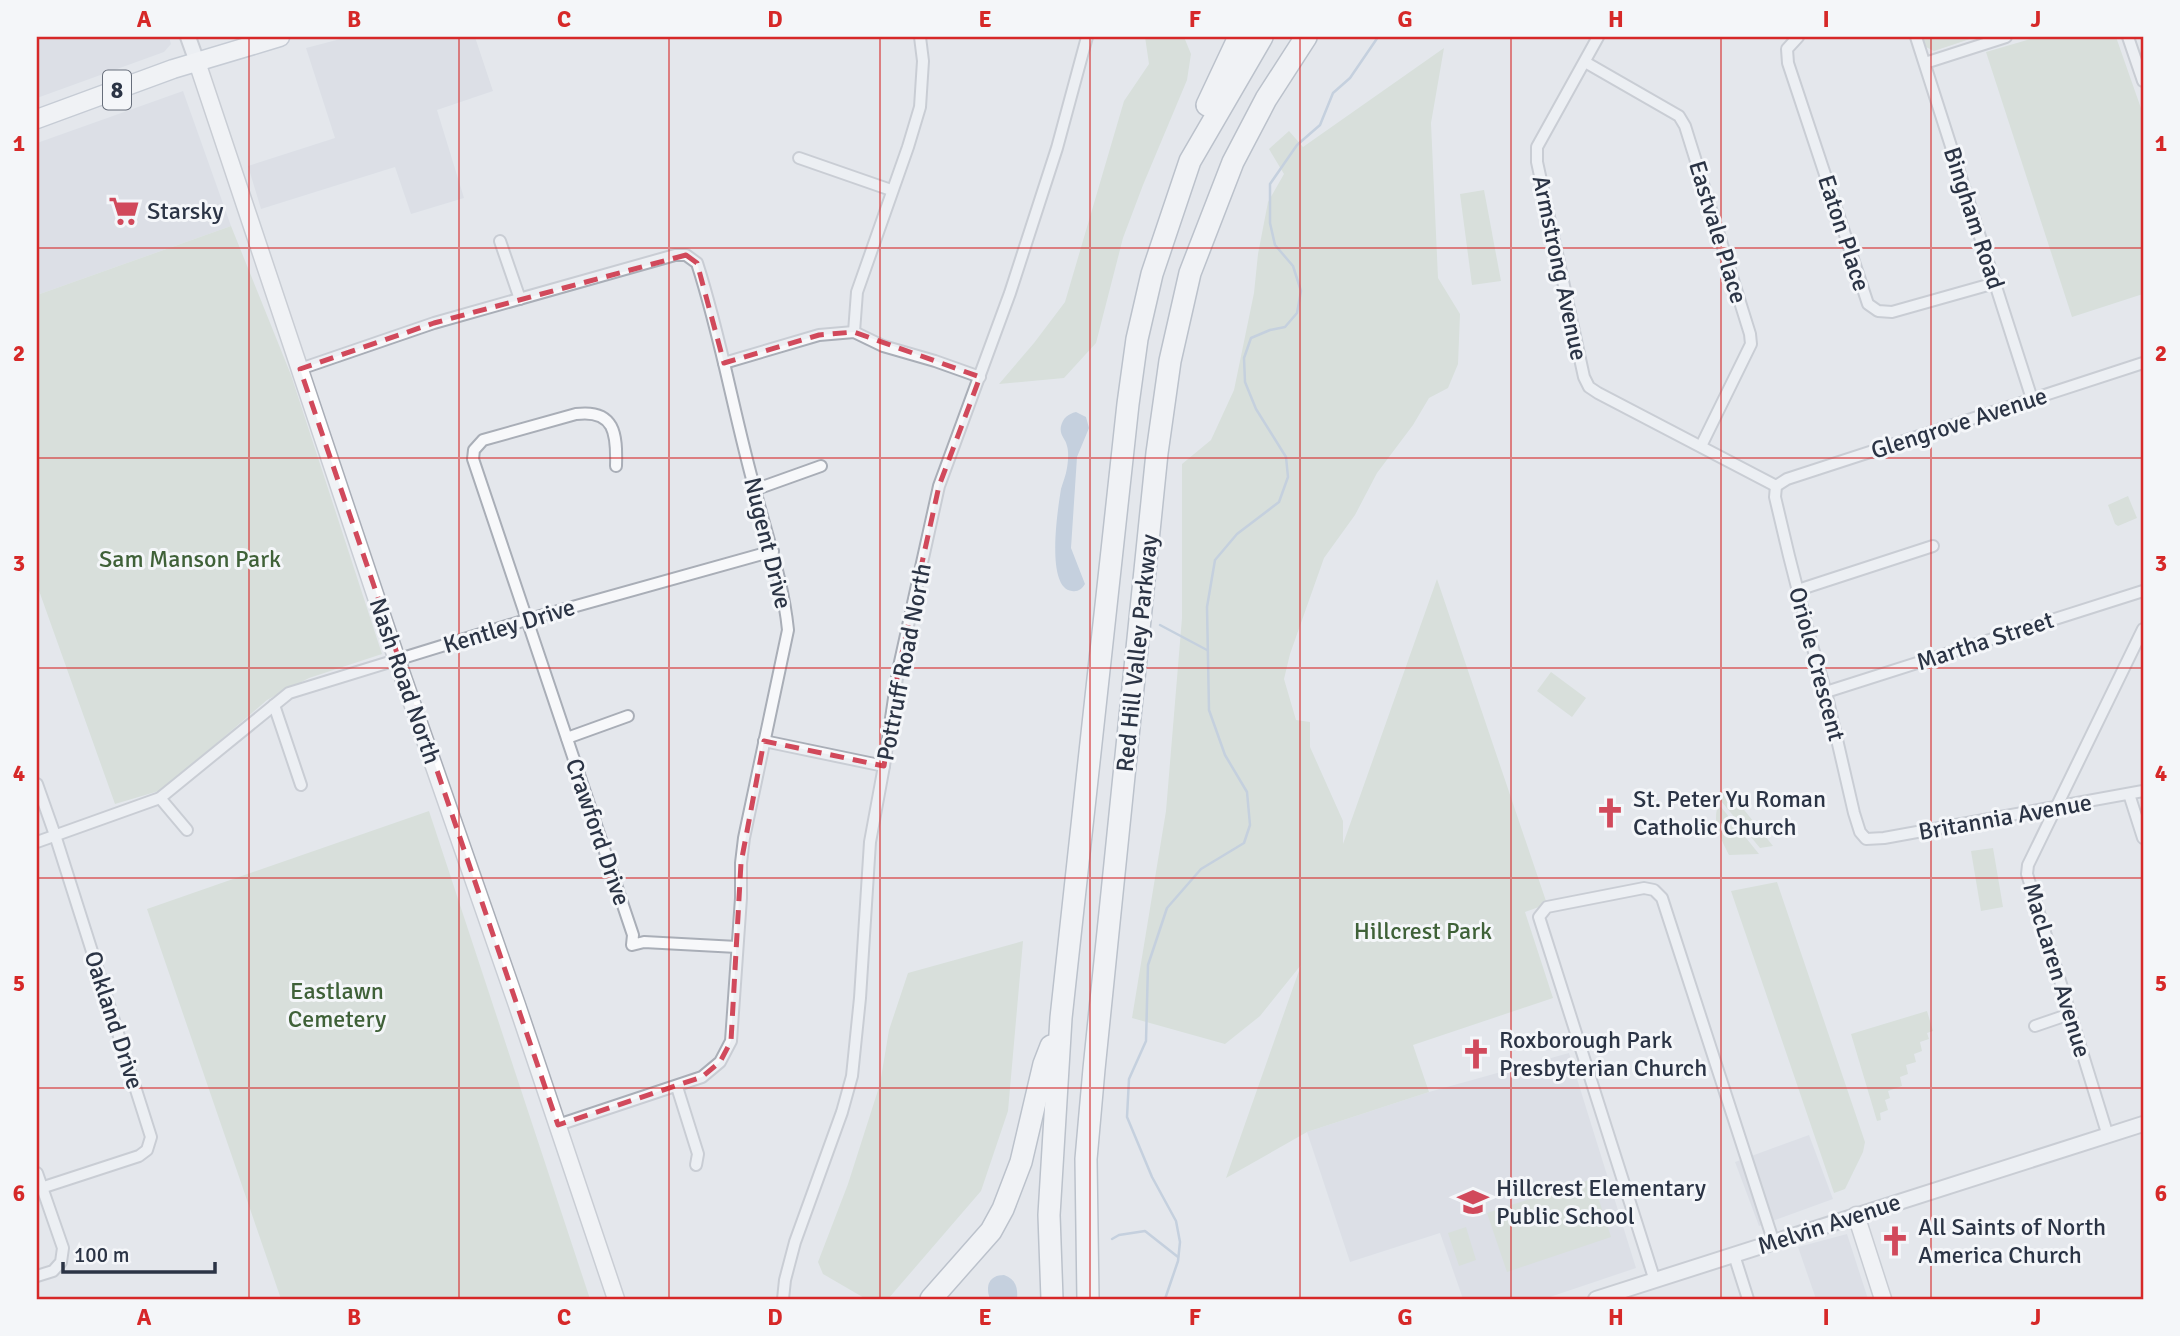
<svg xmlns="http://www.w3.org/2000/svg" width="2180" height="1336" viewBox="0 0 2180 1336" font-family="Signika,sans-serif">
<rect width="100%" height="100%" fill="#e4e7ec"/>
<g fill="#d2d6de">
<path d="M 37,37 L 169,37 L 171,44 L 164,52 L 37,98 Z"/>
<path d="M 348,37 L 475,37 L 493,91 L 437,110 L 464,198 L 411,214 L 395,167 L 261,209 L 248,166 L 335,138 L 306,48 Z"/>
<path d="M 183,91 L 231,226 L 37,295 L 37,143 Z"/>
<path d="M 1569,1053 L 1636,1268 L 1544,1299 L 1463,1299 L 1440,1233 L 1350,1262 L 1307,1132 L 1429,1092 Z"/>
<path d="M 1809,1135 L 1833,1199 L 1759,1226 L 1735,1162 Z"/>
<path d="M 1847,1234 L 1868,1299 L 1816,1299 L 1798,1247 Z"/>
</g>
<g fill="#c9d6c5">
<path d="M 1145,37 L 1184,37 L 1191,54 L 1187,80 L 1143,185 L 1123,238 L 1096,343 L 1064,378 L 999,384 L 1034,343 L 1065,302 L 1124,101 L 1149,64 Z"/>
<path d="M 1923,37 L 1976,37 L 1934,51 L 1926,47 Z"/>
<path d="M 2037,37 L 2116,37 L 2143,114 L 2143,294 L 2072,317 L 1986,52 Z"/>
<path d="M 1444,48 L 1431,123 L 1438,278 L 1460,314 L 1458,364 L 1448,388 L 1429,398 L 1413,425 L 1377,473 L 1355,515 L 1324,558 L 1290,654 L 1284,679 L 1296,720 L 1310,722 L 1310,747 L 1343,821 L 1343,844 L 1437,579 L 1547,904 L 1525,912 L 1553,998 L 1413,1045 L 1429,1092 L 1307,1132 L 1226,1178 L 1301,965 L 1260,1016 L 1225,1044 L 1132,1018 L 1166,811 L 1182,618 L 1182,464 L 1211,440 L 1234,390 L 1254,293 L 1258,254 L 1268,202 L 1284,174 L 1269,149 L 1289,131 L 1303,147 Z"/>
<path d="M 1484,190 L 1501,281 L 1472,285 L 1460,194 Z"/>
<path d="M 231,226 L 291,375 L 382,654 L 309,678 L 267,700 L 162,790 L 115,804 L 37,585 L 37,295 Z"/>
<path d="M 2128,496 L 2137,518 L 2118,526 L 2115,524 L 2108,505 Z"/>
<path d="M 1551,672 L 1586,698 L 1572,717 L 1537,691 Z"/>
<path d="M 1730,790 L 1733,796 L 1773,846 L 1760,848 L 1721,801 L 1718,792 Z"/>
<path d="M 1721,807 L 1759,854 L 1729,855 C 1722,840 1713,826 1717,809 Z"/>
<path d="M 429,811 L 590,1299 L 281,1299 L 147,909 Z"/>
<path d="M 1993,848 L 2003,907 L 1981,911 L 1971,851 Z"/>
<path d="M 1777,882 L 1865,1142 L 1863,1152 L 1845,1189 L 1834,1193 L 1731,891 Z"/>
<path d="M 1023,941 L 1008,1111 L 981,1191 L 888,1299 L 866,1299 L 823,1274 L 818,1262 L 848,1184 L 880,1084 L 889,1030 L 908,973 Z"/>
<path d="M 1927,1011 L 1933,1031 L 1927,1033 L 1929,1039 L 1920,1042 L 1922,1051 L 1914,1054 L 1916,1062 L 1906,1065 L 1908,1074 L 1900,1077 L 1902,1086 L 1888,1091 L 1890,1098 L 1885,1100 L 1888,1110 L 1880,1113 L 1881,1120 L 1877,1121 L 1851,1034 Z"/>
<path d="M 1592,1179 L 1611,1237 L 1507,1272 L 1487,1213 Z"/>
<path d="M 1466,1227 L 1476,1260 L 1459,1266 L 1448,1233 Z"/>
</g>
<g fill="#9fb4cc">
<path d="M 1076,412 L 1086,417 L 1089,428 L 1077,457 L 1071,548 L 1085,584 C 1082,589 1078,592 1072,591 C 1045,588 1058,508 1061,489 C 1063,482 1066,475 1067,468 C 1068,462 1069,452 1067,446 C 1066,439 1059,435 1061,426 C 1063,418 1068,414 1076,412 Z"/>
<path d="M 1004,1275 C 1016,1279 1018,1288 1017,1299 L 990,1299 C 985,1286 989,1275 1004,1275 Z"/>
</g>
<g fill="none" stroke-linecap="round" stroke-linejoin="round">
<g stroke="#9fb4cc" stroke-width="2.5">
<path d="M 1160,625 L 1207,650"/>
<path d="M 1112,1239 L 1119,1235 L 1145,1231 L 1178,1257"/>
<path d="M 1165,1299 L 1178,1261 L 1180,1242 L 1176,1221 L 1152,1177 L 1127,1117 L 1129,1079 L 1146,1041 L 1148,965 L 1167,908 L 1201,869 L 1244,843 L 1250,825 L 1247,792 L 1225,755 L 1209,710 L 1207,607 L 1215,560 L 1237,534 L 1279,502 L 1288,477 L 1286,457 L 1256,409 L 1245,382 L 1244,358 L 1251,338 L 1270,330 L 1285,327 L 1297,313 L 1301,291 L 1293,266 L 1275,245 L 1270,223 L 1270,184 L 1297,145 L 1320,125 L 1333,93 L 1350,78 L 1378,37"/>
</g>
<g stroke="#a9aeb7" stroke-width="14">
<g id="minor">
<path d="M 1598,37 L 1537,147 L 1537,162 L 1584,377 L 1589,387 L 1598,393 L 1776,486"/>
<path d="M 1798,37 L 1787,49 L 1788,63 L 1868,304 L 1878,311 L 1892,312 L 1995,283"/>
<path d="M 1916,37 L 2032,399"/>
<path d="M 2128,37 L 2143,81"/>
<path d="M 1585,62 L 1679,116 L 1685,126 L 1750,334 L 1751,344 L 1701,446"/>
<path d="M 1925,63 L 2006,37"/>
<path d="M 799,158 L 891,190"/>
<path d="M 500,241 L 520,299"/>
<path d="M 854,332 L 857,292 L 908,147 L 920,107 L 923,61 L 920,37"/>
<path d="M 724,363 L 819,335 L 854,332 L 883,346 L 935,361 L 980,377"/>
<path d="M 300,369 L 434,323 L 675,255 L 686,255 L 697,263 C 721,337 734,415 755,490 C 767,537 783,581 788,630 L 744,838 L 741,863 L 741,898 L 731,1041 L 720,1062 L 702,1077 L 558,1125"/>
<path d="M 616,466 C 617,434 615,409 576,414 L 483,440 L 474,450 L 473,459 L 633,935 L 632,945 L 644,942 L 737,947"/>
<path d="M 1776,486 L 1775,497 L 1789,556 L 1811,642 L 1826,692 L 1854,813 L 1860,832 L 1866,839 L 1884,838 L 2143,791"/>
<path d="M 1776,486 L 1787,479 L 2143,363"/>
<path d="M 754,490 L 821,466"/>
<path d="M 1798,590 L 1933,546"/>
<path d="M 1826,692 L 2143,591"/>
<path d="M 274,705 L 301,785"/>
<path d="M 567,738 L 628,716"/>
<path d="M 764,741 L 884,766"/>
<path d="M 37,784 L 55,835 L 151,1137 L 147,1150 L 139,1156 L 41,1188"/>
<path d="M 2129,794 L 2143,838"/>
<path d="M 160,798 L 187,830"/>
<path d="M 37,842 L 160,798 L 289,693 L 526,620 L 773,551"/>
<path d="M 2035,1026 L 2070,1014"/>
<path d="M 677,1087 L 698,1154 L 696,1165"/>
<path d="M 2108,1136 L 2027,874 L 2028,865 L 2143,629"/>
<path d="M 37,1173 L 63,1248 L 61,1262 L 53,1271 L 37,1276"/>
<path d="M 1734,1255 L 1748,1299"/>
<path d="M 1655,1281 L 1539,917 L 1547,907 L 1644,888 L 1654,890 L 1662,898 L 1774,1243"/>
<path d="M 783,1299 L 785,1280 L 795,1242 L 842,1112 L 852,1076 L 860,998 L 870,842 L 884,766 L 898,671 L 939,486 L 1010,293 L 1057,148 L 1087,37"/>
</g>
</g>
<g stroke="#a9aeb7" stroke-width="18">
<g id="tertiary">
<path d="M 188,37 L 197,62"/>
<path d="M 1596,1299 L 2143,1124"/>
</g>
</g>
<g stroke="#a9aeb7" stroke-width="19">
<g id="secondary">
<path d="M 197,62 L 397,660 L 517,1005 L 616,1299"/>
<path d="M 1856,1215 L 1883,1299"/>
</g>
</g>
<g stroke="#a3abb8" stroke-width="21">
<path id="primary" d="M 37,119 L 173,69 L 280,37"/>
</g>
<g stroke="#8b94a3" stroke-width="24">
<g id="motorway">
<path d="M 1207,105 L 1239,37"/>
<path d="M 931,1299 L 991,1231 L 1003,1209 L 1021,1162 L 1044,1064 L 1051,1046"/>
<path d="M 1052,1299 L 1049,1215 L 1061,1018 L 1128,404 L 1137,339 L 1152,274 L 1190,161 L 1262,37"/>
<path d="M 1088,1299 L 1086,1159 L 1094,1069 L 1157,453 L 1170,361 L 1190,273 L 1233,162 L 1266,99 L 1306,37"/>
</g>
</g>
<use href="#minor" stroke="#f7f8fa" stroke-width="10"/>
<use href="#tertiary" stroke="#f7f8fa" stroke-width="14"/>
<use href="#secondary" stroke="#fff" stroke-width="16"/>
<use href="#primary" stroke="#fff" stroke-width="18"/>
<use href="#motorway" stroke="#fff" stroke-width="21"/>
</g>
<path d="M0 0H2180V1336H0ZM 686,255 L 697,263 L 724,363 L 819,335 L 854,332 L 980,377 L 939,486 L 898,671 L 884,766 L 764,741 L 741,863 L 731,1041 L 720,1062 L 702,1077 L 558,1125 L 300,369 L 434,323 Z" fill="#e4e7ec" fill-opacity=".55" fill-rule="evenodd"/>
<path fill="none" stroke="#d1495b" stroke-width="5" stroke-dasharray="14 9" stroke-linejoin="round" d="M 686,255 L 697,263 L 724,363 L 819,335 L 854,332 L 980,377 L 939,486 L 898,671 L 884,766 L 764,741 L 741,863 L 731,1041 L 720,1062 L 702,1077 L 558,1125 L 300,369 L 434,323 Z"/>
<path fill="none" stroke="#d62828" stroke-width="2" stroke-opacity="0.55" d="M 249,37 L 249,1299M 459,37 L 459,1299M 669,37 L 669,1299M 880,37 L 880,1299M 1090,37 L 1090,1299M 1300,37 L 1300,1299M 1511,37 L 1511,1299M 1721,37 L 1721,1299M 1931,37 L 1931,1299M 37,248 L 2143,248M 37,458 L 2143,458M 37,668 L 2143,668M 37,878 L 2143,878M 37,1088 L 2143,1088"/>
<defs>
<g id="supermarket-bare" transform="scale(2.415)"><path d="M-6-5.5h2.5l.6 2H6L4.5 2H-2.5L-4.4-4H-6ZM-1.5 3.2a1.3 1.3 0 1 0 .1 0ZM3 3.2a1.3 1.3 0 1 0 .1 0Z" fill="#d1495b" stroke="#f4f6f9" stroke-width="2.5" paint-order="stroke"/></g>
<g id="church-bare" transform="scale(2.415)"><path d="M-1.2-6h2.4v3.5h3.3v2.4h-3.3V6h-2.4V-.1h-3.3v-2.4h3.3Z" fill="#d1495b" stroke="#f4f6f9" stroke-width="2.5" paint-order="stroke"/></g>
<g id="school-bare" transform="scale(2.415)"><path d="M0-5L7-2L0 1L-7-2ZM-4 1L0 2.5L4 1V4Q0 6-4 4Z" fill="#d1495b" stroke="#f4f6f9" stroke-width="2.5" paint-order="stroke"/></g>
</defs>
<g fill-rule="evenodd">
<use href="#supermarket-bare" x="124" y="211"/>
<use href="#church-bare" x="1610" y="813"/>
<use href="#church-bare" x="1476" y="1054"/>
<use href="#school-bare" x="1473" y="1202"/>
<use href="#church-bare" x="1895" y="1241"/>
</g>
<g text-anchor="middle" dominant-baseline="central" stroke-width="6" stroke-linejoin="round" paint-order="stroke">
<rect fill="#f4f6f9" stroke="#676e7b" stroke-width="2" x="103" y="70.5" width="28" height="39" rx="5"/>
<g font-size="23" font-weight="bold" fill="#2b3445">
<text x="117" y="90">8</text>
</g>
<g font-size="24" fill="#2b3445" stroke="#f4f6f9" text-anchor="start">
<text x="147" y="211">Starsky</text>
<text x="1633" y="799">St. Peter Yu Roman<tspan x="1633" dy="28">Catholic Church</tspan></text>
<text x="1499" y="1040">Roxborough Park<tspan x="1499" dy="28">Presbyterian Church</tspan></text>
<text x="1496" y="1188">Hillcrest Elementary<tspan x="1496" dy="28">Public School</tspan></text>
<text x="1918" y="1227">All Saints of North<tspan x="1918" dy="28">America Church</tspan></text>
</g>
<g font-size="24" fill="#2b3445" stroke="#f4f6f9">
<text transform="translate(1974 218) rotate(72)">Bingham Road</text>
<text transform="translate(1718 232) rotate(73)">Eastvale Place</text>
<text transform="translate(1844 233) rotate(72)">Eaton Place</text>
<text transform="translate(1560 268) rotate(78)">Armstrong Avenue</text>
<text transform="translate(1959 423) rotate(-18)">Glengrove Avenue</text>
<text transform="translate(768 543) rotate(76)">Nugent Drive</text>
<text transform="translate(509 626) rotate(-17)">Kentley Drive</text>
<text transform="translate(1985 641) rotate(-18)">Martha Street</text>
<text transform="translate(1137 653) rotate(-84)">Red Hill Valley Parkway</text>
<text transform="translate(904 662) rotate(-79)">Pottruff Road North</text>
<text transform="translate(1817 664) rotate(75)">Oriole Crescent</text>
<text transform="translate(405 681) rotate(71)">Nash Road North</text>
<text transform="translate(2005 817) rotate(-10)">Britannia Avenue</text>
<text transform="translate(598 832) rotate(71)">Crawford Drive</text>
<text transform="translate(2057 970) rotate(73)">MacLaren Avenue</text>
<text transform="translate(114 1020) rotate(72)">Oakland Drive</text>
<text transform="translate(1829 1224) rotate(-18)">Melvin Avenue</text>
</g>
<g font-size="24" fill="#3f6138" stroke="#f4f6f9">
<text x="190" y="559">Sam Manson Park</text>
<text x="1423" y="931">Hillcrest Park</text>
<text x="337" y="991">Eastlawn<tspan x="337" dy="28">Cemetery</tspan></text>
</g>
</g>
<rect width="2180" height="1336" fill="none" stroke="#f4f6f9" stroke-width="77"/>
<path d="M63 1262v10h152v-10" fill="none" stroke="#2b3445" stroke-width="3.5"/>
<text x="74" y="1262" font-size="21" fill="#2b3445" stroke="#f4f6f9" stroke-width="5" paint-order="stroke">100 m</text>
<rect x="38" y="38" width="2104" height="1260" fill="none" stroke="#d62828" stroke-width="2.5"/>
<g font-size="23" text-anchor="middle" font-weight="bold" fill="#d62828">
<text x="144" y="27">A</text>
<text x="354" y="27">B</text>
<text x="564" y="27">C</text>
<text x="775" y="27">D</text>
<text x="985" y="27">E</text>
<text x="1195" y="27">F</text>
<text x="1405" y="27">G</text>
<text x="1616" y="27">H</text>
<text x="1826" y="27">I</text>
<text x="2036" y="27">J</text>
<text x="19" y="151">1</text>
<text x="2161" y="151">1</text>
<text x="19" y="361">2</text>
<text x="2161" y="361">2</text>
<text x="19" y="571">3</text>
<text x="2161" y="571">3</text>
<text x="19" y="781">4</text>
<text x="2161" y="781">4</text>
<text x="19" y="991">5</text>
<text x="2161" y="991">5</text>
<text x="19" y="1201">6</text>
<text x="2161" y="1201">6</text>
<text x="144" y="1325">A</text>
<text x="354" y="1325">B</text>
<text x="564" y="1325">C</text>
<text x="775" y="1325">D</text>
<text x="985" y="1325">E</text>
<text x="1195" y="1325">F</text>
<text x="1405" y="1325">G</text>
<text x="1616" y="1325">H</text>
<text x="1826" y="1325">I</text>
<text x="2036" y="1325">J</text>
</g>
</svg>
